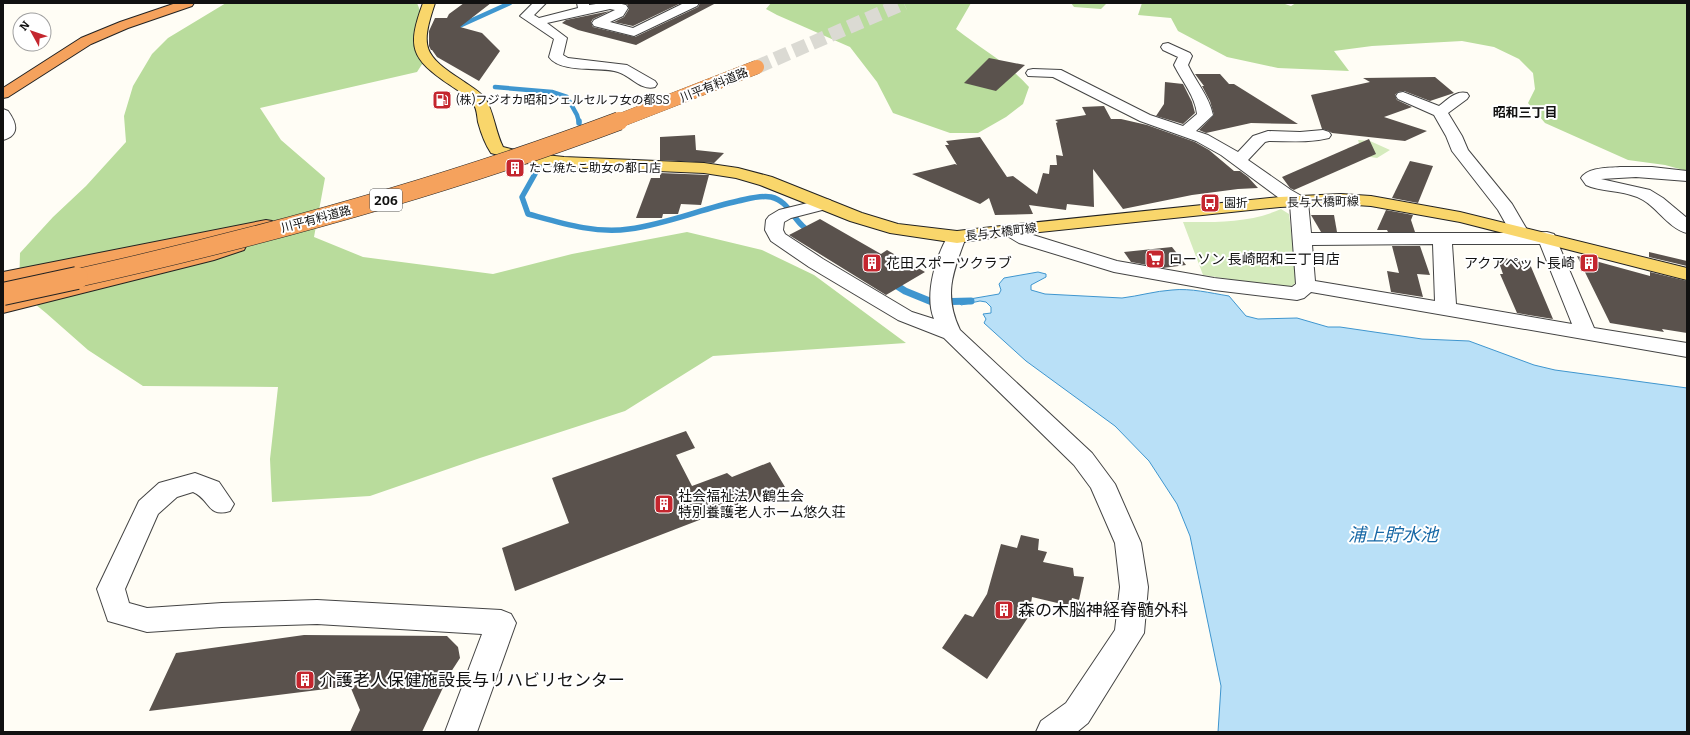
<svg xmlns="http://www.w3.org/2000/svg" width="1690" height="735" viewBox="0 0 1690 735" font-family="Bitter,'Noto Sans JP',serif">
<rect width="100%" height="100%" fill="#fffdf5"/>
<g fill="#d5ebbd">
<path d="M 1358,140 L 1370,141 L 1390,150 L 1377,158 L 1364,156 L 1347,148 L 1360,146 Z"/>
<path d="M 1281,209 L 1289,214 L 1297,282 L 1289,288 L 1203,275 L 1183,222 C 1216,222 1250,223 1281,209 Z"/>
</g>
<g fill="#b9dc9c">
<path d="M 226,3 L 417,3 L 421,13 L 426,58 L 417,72 L 260,108 L 281,140 L 325,178 L 314,237 L 363,257 L 493,274 L 572,254 L 687,232 L 762,250 L 814,275 L 906,343 L 713,356 L 625,411 L 480,458 L 370,496 L 272,502 L 270,459 L 278,387 L 143,386 L 88,350 L 46,313 L 19,291 L 20,253 L 53,217 L 86,186 L 126,142 L 124,116 L 133,86 L 152,54 L 168,38 Z"/>
<path d="M 771,3 L 971,3 L 956,29 C 981,49 1008,63 1029,87 L 1023,104 L 1006,117 L 978,133 L 950,133 L 893,113 L 877,82 L 850,47 L 777,15 L 766,9 Z"/>
<path d="M 1071,3 L 1107,3 L 1101,9 L 1074,7 Z"/>
<path d="M 1142,3 L 1282,3 L 1291,6 L 1296,3 L 1687,3 L 1687,171 L 1665,165 L 1628,160 L 1545,123 L 1528,103 L 1535,89 L 1533,73 L 1519,59 L 1494,47 L 1462,41 L 1372,46 L 1334,51 L 1349,71 L 1278,68 L 1227,57 L 1178,31 L 1171,18 L 1138,15 Z"/>
</g>
<path fill="#b9e0f7" stroke="#3f96cf" d="M 1038,272 L 1046,274 L 1046,277 L 1031,285 L 1031,290 L 1045,294 L 1122,298 C 1139,296 1155,291 1172,290 C 1191,288 1210,293 1229,296 L 1246,316 L 1258,319 L 1297,318 L 1328,327 L 1340,327 L 1422,339 L 1469,341 L 1534,365 L 1555,370 L 1687,388 L 1687,732 L 1218,732 L 1221,686 L 1190,536 L 1177,504 L 1149,461 L 1115,426 L 1026,361 L 984,323 L 986,319 L 983,314 L 991,313 L 991,307 L 986,302 L 980,301 L 961,305 L 959,303 L 964,300 L 999,294 L 1001,290 L 999,284 L 1004,278 Z"/>
<g fill="none" stroke-linecap="round" stroke-linejoin="round">
<g stroke="#3f96cf" stroke-width="4.5">
<path d="M 457,27 L 510,3"/>
<path d="M 495,87 L 552,92 L 567,97 L 577,115 L 579,122"/>
</g>
<g stroke="#3f96cf" stroke-width="5.5">
<path d="M 579,121 L 579,123"/>
<path d="M 540,165 L 522,197 L 528,214 C 561,223 595,234 629,229 C 667,224 701,209 738,201 C 748,199 760,195 771,197 C 790,201 794,224 811,232"/>
</g>
<path stroke="#3f96cf" stroke-width="7" d="M 891,282 L 905,291 L 932,302 L 971,301"/>
</g>
<g fill="#5a524d">
<path d="M 464,3 L 491,3 L 460,27 L 482,33 L 500,51 L 479,81 L 437,57 L 432,50 L 431,50 L 429,46 L 429,31 L 435,18 L 447,18 L 449,14 Z"/>
<path d="M 624,3 L 681,3 L 633,26 L 614,22 L 624,17 L 629,9 L 627,4 Z"/>
<path d="M 700,3 L 716,3 L 636,45 L 578,30 L 562,23 L 566,20 L 610,11 L 593,19 L 591,22 L 593,27 L 635,37 L 698,7 Z"/>
<path d="M 989,58 L 1025,65 L 996,91 L 964,83 Z"/>
<path d="M 1195,74 L 1220,74 L 1229,84 L 1234,84 L 1298,124 L 1251,123 L 1206,133 L 1199,130 L 1214,115 L 1210,101 L 1202,86 L 1204,86 Z"/>
<path d="M 1435,77 L 1454,93 L 1430,101 L 1404,91 L 1398,92 L 1395,95 L 1397,100 L 1412,107 L 1384,117 L 1427,131 L 1405,141 L 1332,133 L 1329,131 L 1322,129 L 1311,95 L 1370,82 L 1363,78 Z"/>
<path d="M 1165,82 L 1183,84 L 1192,102 L 1195,113 L 1183,124 L 1156,116 L 1164,104 Z"/>
<path d="M 1104,106 L 1111,119 L 1121,119 L 1147,125 L 1195,142 L 1209,150 L 1234,171 L 1240,171 L 1248,177 L 1258,188 L 1238,189 L 1192,195 L 1123,209 L 1093,169 L 1094,207 L 1067,204 L 1066,210 L 1029,205 L 1033,214 L 995,215 L 989,198 L 980,204 L 912,174 L 955,164 L 957,165 L 945,145 L 949,145 L 946,141 L 980,137 L 1007,177 L 1013,176 L 1037,194 L 1043,173 L 1049,174 L 1050,165 L 1057,165 L 1056,155 L 1063,156 L 1056,123 L 1058,122 L 1055,120 L 1086,115 L 1082,107 Z"/>
<path d="M 695,135 L 696,150 L 724,153 L 714,163 L 660,160 L 660,137 Z"/>
<path d="M 1369,139 L 1376,154 L 1294,190 L 1290,188 L 1282,177 Z"/>
<path d="M 1410,161 L 1433,166 L 1418,203 L 1392,198 Z"/>
<path d="M 660,173 L 709,175 L 701,205 L 681,204 L 678,214 L 663,214 L 662,218 L 636,218 L 651,178 L 660,178 Z"/>
<path d="M 1386,210 L 1413,215 L 1411,220 L 1415,232 L 1388,232 L 1387,230 L 1377,230 Z"/>
<path d="M 1311,215 L 1334,215 L 1337,232 L 1321,232 Z"/>
<path d="M 820,219 L 881,254 L 887,250 L 925,272 L 886,295 L 789,235 Z"/>
<path d="M 1392,246 L 1420,246 L 1430,275 L 1417,274 L 1423,297 L 1391,292 L 1387,271 L 1399,273 Z"/>
<path d="M 1172,247 L 1186,265 L 1163,268 L 1131,262 L 1124,252 Z"/>
<path d="M 1649,252 L 1687,261 L 1687,266 L 1649,257 Z"/>
<path d="M 1577,256 L 1650,276 L 1650,272 L 1687,281 L 1687,333 L 1662,329 L 1664,332 L 1610,323 Z"/>
<path d="M 1497,257 L 1529,262 L 1553,319 L 1517,313 L 1500,274 L 1503,274 Z"/>
<path d="M 686,431 L 695,448 L 676,455 L 692,486 L 727,473 L 732,477 L 770,462 L 785,487 L 515,591 L 502,548 L 569,523 L 552,478 Z"/>
<path d="M 1021,535 L 1039,539 L 1038,550 L 1047,552 L 1043,562 L 1073,568 L 1074,576 L 1084,577 L 1079,600 L 1072,598 L 1070,606 L 1032,597 L 1029,616 L 987,679 L 942,648 L 965,614 L 973,617 L 987,594 L 1001,544 L 1017,548 Z"/>
<path d="M 304,635 L 447,636 L 458,647 L 460,658 L 449,675 L 422,732 L 350,732 L 360,710 L 350,686 L 149,711 L 176,653 Z"/>
</g>
<g fill="none" stroke-linecap="round" stroke-linejoin="round">
<path stroke="#dbdad3" stroke-width="14" stroke-dasharray="14 6" stroke-linecap="butt" d="M 757,67 L 904,3"/>
<g stroke="#444" stroke-width="2">
<g id="minor">
<path d="M 533,3 L 546,3 L 534,15 L 539,18 L 578,8 L 577,3 L 589,3 L 589,5 C 602,3 613,2 626,5 L 628,8 L 623,16 L 610,22 L 633,28 L 684,3 L 699,3 L 697,6 L 634,36 L 594,26 L 592,23 L 594,20 L 615,10 L 610,9 L 547,23 L 567,38 L 563,55 L 568,58 L 627,65 L 655,81 L 657,84 L 655,87 C 641,91 631,76 618,72 C 601,66 561,74 549,57 L 554,39 L 520,16 Z"/>
<path d="M 1168,43 L 1190,53 L 1192,56 L 1188,65 C 1196,82 1209,96 1213,115 L 1196,131 L 1208,135 L 1238,152 L 1253,136 L 1268,131 L 1300,132 L 1323,130 L 1329,132 L 1331,135 L 1329,138 C 1309,143 1289,141 1269,141 L 1265,142 L 1248,160 L 1291,190 L 1305,198 L 1308,202 L 1311,233 L 1511,233 L 1498,210 L 1452,151 L 1446,136 L 1434,115 L 1398,99 L 1396,96 L 1398,93 L 1403,92 L 1439,106 C 1447,100 1456,90 1467,93 L 1469,96 L 1467,99 L 1448,113 L 1462,136 L 1468,150 L 1512,204 L 1529,233 L 1547,232 L 1554,234 L 1594,328 L 1687,343 L 1687,357 L 1311,292 L 1304,298 L 1297,300 L 1214,290 L 1114,272 L 1019,243 L 1004,234 L 1001,230 L 1004,226 L 1010,225 L 1016,226 L 1033,235 L 1117,261 L 1214,278 L 1292,287 L 1296,284 L 1290,204 L 1279,198 L 1221,155 L 1196,141 L 1140,121 L 1053,77 L 1028,76 L 1026,73 L 1028,70 L 1033,69 L 1061,70 L 1150,115 L 1183,126 L 1197,114 C 1195,96 1182,81 1174,65 L 1178,57 L 1163,50 L 1161,47 L 1163,44 ZM 1433,244 L 1435,301 L 1315,281 L 1312,245 ZM 1452,244 L 1540,244 L 1572,324 L 1456,304 Z"/>
<path d="M 3,109 L 8,111 C 16,122 21,135 3,140 Z"/>
<path d="M 1620,167 L 1652,167 L 1687,171 L 1687,181 L 1636,177 L 1601,179 L 1650,190 L 1663,198 L 1687,218 L 1687,233 C 1671,230 1657,208 1643,200 C 1628,191 1608,192 1591,187 L 1586,185 L 1581,178 C 1588,167 1608,168 1620,167 Z"/>
<path d="M 824,199 L 830,200 L 833,204 L 830,208 L 791,218 L 784,222 L 783,230 L 785,234 L 823,259 L 912,312 L 934,319 C 924,295 936,254 950,233 L 957,231 L 964,233 L 966,237 C 953,272 943,294 960,330 L 1092,453 L 1115,484 L 1141,543 L 1148,587 L 1144,633 L 1088,723 L 1077,732 L 1036,732 L 1041,721 L 1066,703 L 1115,630 L 1120,587 L 1115,543 L 1091,488 L 1074,465 L 944,338 L 898,320 L 809,267 L 771,241 L 765,230 L 766,220 L 769,216 L 779,210 Z"/>
<path d="M 195,473 L 219,482 L 234,504 L 230,511 C 207,518 211,500 193,492 L 177,497 L 158,514 L 125,589 L 129,603 L 147,608 L 222,603 L 317,600 L 501,610 L 511,614 L 516,623 L 477,732 L 445,732 L 482,634 L 317,624 L 222,627 L 147,632 L 108,621 L 97,589 L 139,501 L 159,483 Z"/>
</g>
</g>
<g stroke="#222" stroke-width="2">
<path id="major" d="M 423,3 L 435,3 C 420,48 423,55 463,81 C 470,86 479,91 485,98 C 494,112 495,131 503,147 L 527,153 L 564,157 L 704,163 L 738,168 L 772,177 L 862,213 L 898,224 L 957,231 L 1010,225 L 1280,197 L 1341,194 L 1371,196 L 1460,212 L 1687,268 L 1687,280 L 1460,222 L 1371,206 L 1341,204 L 1280,207 L 1010,235 L 957,243 L 890,233 L 850,221 L 760,185 L 736,178 L 704,173 L 564,167 L 526,163 L 491,153 C 485,144 481,133 478,122 C 477,116 477,107 472,102 C 466,95 457,90 450,85 C 410,58 407,47 423,3 Z"/>
</g>
<g stroke="#222" stroke-width="2">
<g id="highway">
<path d="M 176,3 L 194,3 L 192,6 L 128,28 L 91,44 L 8,97 L 3,98 L 3,88 L 81,38 L 120,22 Z"/>
<path d="M 266,220 L 272,221 L 275,225 L 272,229 L 3,284 L 3,272 Z"/>
<path d="M 237,240 L 244,242 L 246,246 L 244,250 L 214,260 L 3,313 L 3,301 L 200,252 Z"/>
</g>
</g>
<use href="#minor" fill="#fff" fill-rule="evenodd"/>
<use href="#major" fill="#f9d66b" fill-rule="evenodd"/>
<use href="#highway" fill="#f5a25d" fill-rule="evenodd"/>
<g stroke="#222" stroke-width="14" stroke-linecap="butt">
<path id="highway-bridge-far2" d="M 616,122 L 757,67"/>
</g>
<g stroke="#222" stroke-width="19" stroke-linecap="butt">
<path id="highway-bridge-far1" d="M 73,279 C 258,238 441,188 619,121"/>
</g>
<g stroke="#222" stroke-width="24" stroke-linecap="butt">
<path id="highway-bridge" d="M 3,294 L 77,278"/>
</g>
<use href="#highway-bridge-far2" stroke="#f5a25d" stroke-width="14"/>
<use href="#highway-bridge-far1" stroke="#f5a25d" stroke-width="18"/>
<use href="#highway-bridge" stroke="#f5a25d" stroke-width="22"/>
</g>
<defs>
<g id="fuel-square" transform="scale(1)"><rect x="-9" y="-9" width="18" height="18" rx="4" fill="#c4262e" stroke="#fff"/><path d="M-5.5-6h7V0h2V4h1.3V-2.5L3-4.5l.8-.8L6-3V5H2.5V1h-1V6h-7ZM-4.2-4.7v3.2H.2V-4.7Z" fill="#fff"/></g>
<g id="building-square" transform="scale(1)"><rect x="-9" y="-9" width="18" height="18" rx="4" fill="#c4262e" stroke="#fff"/><path d="M-4-6H4V6H1V3H-1V6H-4ZM-2.5-4.3h1.7v1.8h-1.7ZM.8-4.3h1.7v1.8H.8ZM-2.5-1h1.7V.8h-1.7ZM.8-1h1.7V.8H.8Z" fill="#fff"/></g>
<g id="bus-square" transform="scale(1)"><rect x="-9" y="-9" width="18" height="18" rx="4" fill="#c4262e" stroke="#fff"/><path d="M-5-6H5V4H4V6H2V4H-2V6H-4V4H-5ZM-3.5-4V0h7V-4ZM-3.5 1.2v1.5H-2V1.2ZM2 1.2v1.5H3.5V1.2Z" fill="#fff"/></g>
<g id="supermarket-square" transform="scale(1)"><rect x="-9" y="-9" width="18" height="18" rx="4" fill="#c4262e" stroke="#fff"/><path d="M-6-5.5h2.5l.6 2H6L4.5 2H-2.5L-4.4-4H-6ZM-1.5 3.2a1.3 1.3 0 1 0 .1 0ZM3 3.2a1.3 1.3 0 1 0 .1 0Z" fill="#fff"/></g>
</defs>
<g fill-rule="evenodd">
<use href="#fuel-square" x="442" y="100"/>
<use href="#building-square" x="515" y="168"/>
<use href="#bus-square" x="1210" y="203"/>
<use href="#supermarket-square" x="1155" y="259"/>
<use href="#building-square" x="872" y="263"/>
<use href="#building-square" x="1589" y="263"/>
<use href="#building-square" x="664" y="504"/>
<use href="#building-square" x="1004" y="610"/>
<use href="#building-square" x="305" y="680"/>
</g>
<g text-anchor="middle" dominant-baseline="central" stroke-width="4" stroke-linejoin="round" paint-order="stroke">
<g font-size="12" fill="#111" stroke="#fff">
<text transform="translate(714 85) rotate(-22)">川平有料道路</text>
<text transform="translate(1323 202) rotate(-1)">長与大橋町線</text>
<text transform="translate(316 219) rotate(-15)">川平有料道路</text>
<text transform="translate(1001 232) rotate(-7)">長与大橋町線</text>
</g>
<g font-size="12" fill="#111" stroke="#fff" text-anchor="start">
<text x="456" y="100">(株)フジオカ昭和シェルセルフ女の都SS</text>
<text x="529" y="168">たこ焼たこ助女の都口店</text>
<text x="1224" y="203">園折</text>
</g>
<g font-size="13" font-weight="bold" fill="#111" stroke="#fff">
<text x="1525" y="112">昭和三丁目</text>
</g>
<rect fill="#fff" stroke="#585858" stroke-width="1" x="370" y="189" width="32" height="22" rx="3"/>
<g font-size="13" font-weight="bold" fill="#111">
<text x="386" y="200">206</text>
</g>
<g font-size="14" fill="#111" stroke="#fff" text-anchor="start">
<text x="1169" y="259">ローソン 長崎昭和三丁目店</text>
<text x="886" y="263">花田スポーツクラブ</text>
<text x="1575" y="263" text-anchor="end">アクアペット長崎</text>
<text x="678" y="496">社会福祉法人鶴生会<tspan x="678" dy="16">特別養護老人ホーム悠久荘</tspan></text>
</g>
<g font-size="17" fill="#111" stroke="#fff" text-anchor="start">
<text x="1018" y="610">森の木脳神経脊髄外科</text>
<text x="319" y="680">介護老人保健施設長与リハビリセンター</text>
</g>
<g font-size="18" font-style="italic" fill="#1768a6" stroke="#fff">
<text x="1393" y="535">浦上貯水池</text>
</g>
</g>
<rect width="1690" height="735" fill="none" stroke="#111111" stroke-width="8"/>
<g transform="translate(32 32) rotate(310)"><circle r="19" fill="#ffffff" stroke="#a0a0a0"/>
<path d="M0-3L7 15L0 10L-7 15Z" fill="#c4262e"/>
<text y="-6" font-size="11" font-weight="bold" text-anchor="middle" fill="#111111">N</text>
</g>
</svg>
